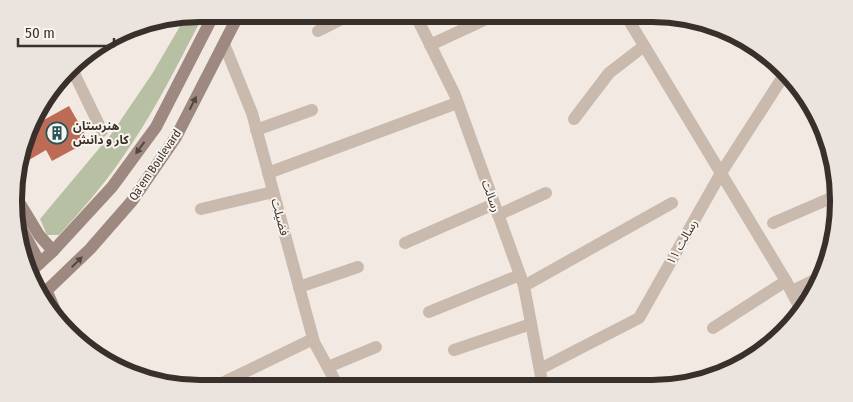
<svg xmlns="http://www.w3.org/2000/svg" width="853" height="402" viewBox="0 0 853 402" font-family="'Fira Sans Condensed','Noto Sans Arabic',sans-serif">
<rect width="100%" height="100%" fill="#f2eae2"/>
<path fill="#b7c0a2" d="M 204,14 C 178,64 153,115 120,161 C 102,187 80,212 59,235 L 47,235 L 40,219 L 112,133 L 152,74 L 186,16 Z"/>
<path fill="#bd6b55" d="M 69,106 L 89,141 L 52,161 L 46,150 L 17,167 L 33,126 Z"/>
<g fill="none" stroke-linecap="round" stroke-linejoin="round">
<g stroke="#cabaae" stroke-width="12">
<path d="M 415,14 L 455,95 L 524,286 L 543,387"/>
<path d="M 625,14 L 786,281 L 802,312"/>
<path d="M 318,31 L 352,14"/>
<path d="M 224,44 L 252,113 L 314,342 L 339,388"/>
<path d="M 430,45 L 497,14"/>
<path d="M 72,69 L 102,131"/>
<path d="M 574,119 L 609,73 L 644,46"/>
<path d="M 256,130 L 312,110"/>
<path d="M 268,173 L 457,103"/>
<path d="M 201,209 L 273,192"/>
<path d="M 498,215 L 546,193"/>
<path d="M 773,223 L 838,195"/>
<path d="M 405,243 L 494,204"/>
<path d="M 524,286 L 672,203"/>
<path d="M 299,287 L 358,267"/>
<path d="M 792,291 L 817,279"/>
<path d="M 429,312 L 520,275"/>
<path d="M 713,328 L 786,281"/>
<path d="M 454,350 L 531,324"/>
<path d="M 328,367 L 376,347"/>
<path d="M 540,369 L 639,318 L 721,173 L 786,72"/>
<path d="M 212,388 L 313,339"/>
</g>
<g stroke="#9d897f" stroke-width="12">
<path d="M 16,197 L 39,235 L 53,251"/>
<path d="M 16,219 L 40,263"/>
<path d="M 30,272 L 53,251 L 112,187 L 156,127 L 214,14"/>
<path d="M 47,292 L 57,315"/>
<path d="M 42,295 L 90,249 L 132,201 L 176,137 L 239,14"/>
</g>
</g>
<defs><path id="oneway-solid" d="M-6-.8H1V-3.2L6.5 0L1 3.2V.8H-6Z" transform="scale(1.25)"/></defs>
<g fill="#524641">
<use href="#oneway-solid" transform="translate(193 103) rotate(-63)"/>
<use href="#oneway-solid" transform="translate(140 148) rotate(126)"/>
<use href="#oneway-solid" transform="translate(77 262) rotate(-45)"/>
</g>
<defs>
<g id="building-ring" transform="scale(1.125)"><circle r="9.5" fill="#faf4ee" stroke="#245658" stroke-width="1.5"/><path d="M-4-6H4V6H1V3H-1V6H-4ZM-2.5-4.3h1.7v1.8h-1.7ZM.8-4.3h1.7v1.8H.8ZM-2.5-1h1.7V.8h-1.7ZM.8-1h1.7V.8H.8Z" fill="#245658"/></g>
</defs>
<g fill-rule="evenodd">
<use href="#building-ring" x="57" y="133"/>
</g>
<g text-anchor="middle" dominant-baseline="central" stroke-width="4" stroke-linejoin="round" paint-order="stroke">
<g font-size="12" font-weight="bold" fill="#39302c" stroke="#faf4ee" text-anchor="start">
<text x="73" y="126">هنرستان<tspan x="73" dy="14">کار و دانش</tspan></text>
</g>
<g font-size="12" fill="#39302c" stroke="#faf4ee">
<text transform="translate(155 165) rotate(-56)">Qa'em Boulevard</text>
<text transform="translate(491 196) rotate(70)">رسالت</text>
<text transform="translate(280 217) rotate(75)">فضیلت</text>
<text transform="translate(682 242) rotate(-60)">رسالت ۱۱</text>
</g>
</g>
<path d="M0 0H853V402H0ZM200 22H652A178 178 0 0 1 830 200V202A178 178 0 0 1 652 380H200A178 178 0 0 1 22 202V200A178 178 0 0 1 200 22Z" fill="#ebe4de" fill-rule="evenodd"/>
<path fill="none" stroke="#39302c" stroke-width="6" d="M200 22H652A178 178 0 0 1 830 200V202A178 178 0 0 1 652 380H200A178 178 0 0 1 22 202V200A178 178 0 0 1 200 22Z"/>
<path d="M18 38v8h96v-8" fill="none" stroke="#39302c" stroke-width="2.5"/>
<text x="25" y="38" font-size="15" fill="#39302c" stroke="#faf4ee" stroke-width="4" paint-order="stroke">50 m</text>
</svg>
